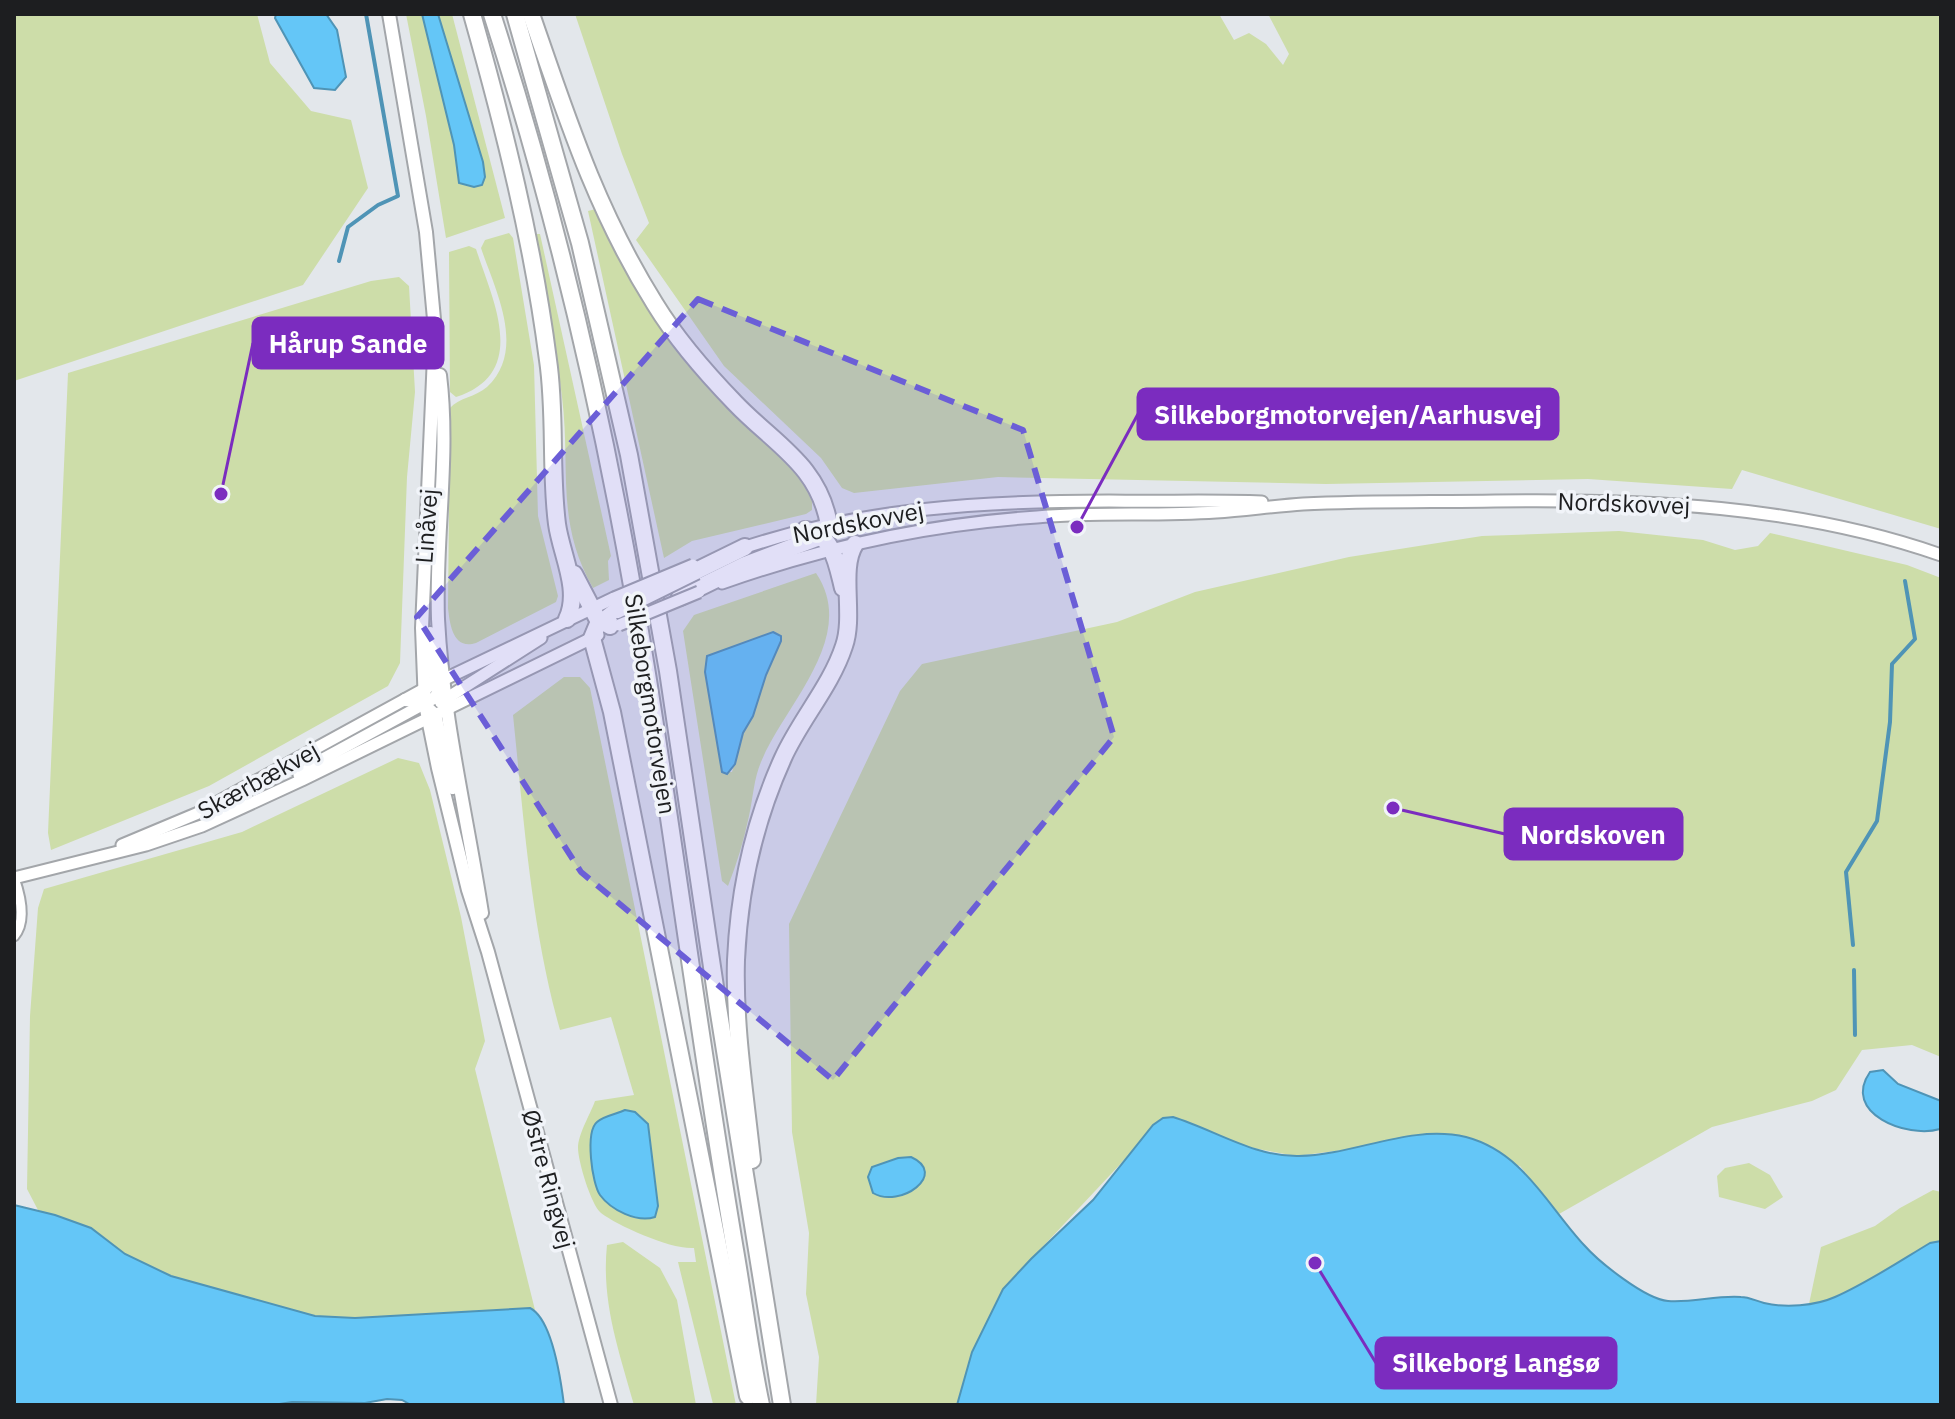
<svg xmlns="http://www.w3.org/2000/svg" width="1955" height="1419" viewBox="0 0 1955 1419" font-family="'IBM Plex Sans',sans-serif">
<rect width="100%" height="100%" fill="#e3e7eb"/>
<g fill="#cddda9" fill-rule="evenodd">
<path d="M 14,14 L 257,14 L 270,63 L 311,111 L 351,120 L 368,188 L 303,285 L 14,381 Z"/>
<path d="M 406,14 L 452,14 L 505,218 L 446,238 L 426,116 Z"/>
<path d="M 575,14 L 1219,14 L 1234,40 L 1249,33 L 1266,44 L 1283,65 L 1289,54 L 1268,14 L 1941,14 L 1941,529 L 1742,470 L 1732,489 L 1588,479 L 1326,484 L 998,477 L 854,493 L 842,488 L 821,458 L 724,366 L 636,240 L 649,223 L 622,154 Z"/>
<path d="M 596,209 L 639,295 L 714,391 L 802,480 L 812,501 L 812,510 L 806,514 L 692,541 L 664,558 L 588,211 Z"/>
<path d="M 509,233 L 513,238 L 534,365 L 538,516 L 558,596 L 556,602 L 476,643 C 453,650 450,625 448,608 L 450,408 C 458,398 476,397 487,387 C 527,349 495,290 481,248 L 485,240 Z"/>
<path d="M 534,234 L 540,234 L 611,556 L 608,561 L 609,580 L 593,588 C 555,521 571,469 562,397 C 556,343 543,288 534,234 Z"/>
<path d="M 469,246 L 476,249 C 493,301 530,373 456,397 L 450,392 L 449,252 Z"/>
<path d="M 399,277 L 409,286 L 415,392 L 407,477 L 400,663 L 388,686 L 209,786 L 51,850 L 48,833 L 68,373 L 371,281 Z"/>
<path d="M 1619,531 L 1703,540 L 1735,550 L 1758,546 L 1770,533 L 1907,565 L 1941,578 L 1941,1057 L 1912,1045 L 1862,1050 L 1836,1090 L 1812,1101 L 1712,1127 L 1559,1214 L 1520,1166 L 1391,1139 L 1351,1149 L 1296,1156 L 1247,1147 L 1173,1117 L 1153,1125 L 1127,1157 L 1003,1289 L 964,1405 L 816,1405 L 819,1357 L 806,1294 L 809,1233 L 792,1132 L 789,924 L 900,691 L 922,664 L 1117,622 L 1195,592 L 1349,557 L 1482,536 Z"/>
<path d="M 816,573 C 859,637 785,704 761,762 C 754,778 753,798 749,816 C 744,840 737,863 728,886 L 722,881 L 683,631 L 694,615 ZM 774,632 L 781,641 L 766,675 L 753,716 L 743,733 L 732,772 L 722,772 L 705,672 L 707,656 Z"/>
<path d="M 564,677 L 580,677 L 590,688 L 736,1405 L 713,1404 L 678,1262 L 696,1262 L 694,1248 C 672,1250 618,1226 601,1213 C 591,1205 578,1161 578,1148 C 578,1134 590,1115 595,1101 L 634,1095 L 611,1017 L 560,1030 C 531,927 524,821 513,715 Z"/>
<path d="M 398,758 L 419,763 L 430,790 L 461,917 L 485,1041 L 475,1069 L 535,1310 L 523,1308 L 355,1318 L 315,1316 L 171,1276 L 125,1254 L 91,1228 L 38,1210 L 27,1189 L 30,1016 L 38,908 L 44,889 L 242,832 Z"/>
<path d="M 1749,1163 L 1770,1175 L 1783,1197 L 1765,1209 L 1719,1197 L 1717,1176 L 1725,1168 Z"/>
<path d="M 1933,1190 L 1941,1192 L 1941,1318 L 1809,1304 L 1821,1247 L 1875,1226 L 1900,1208 Z"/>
<path d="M 623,1242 L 660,1268 L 677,1300 L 696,1405 L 634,1405 C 619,1351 601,1302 607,1245 Z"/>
</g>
<g fill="#64c6f7" stroke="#4f94b6" stroke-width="2">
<path d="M 276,14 L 326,14 L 337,30 L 346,77 L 335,90 L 314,88 L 275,18 Z"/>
<path d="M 422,14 L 438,14 L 483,162 L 485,177 L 482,185 L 474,187 L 459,183 L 454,145 Z"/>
<path d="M 773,632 L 781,636 L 781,641 L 766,675 L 753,716 L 743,733 L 735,764 L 727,774 L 722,772 L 705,672 L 707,656 Z"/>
<path d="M 1883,1070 L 1898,1084 L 1941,1101 L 1940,1129 C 1907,1139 1841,1113 1870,1072 Z"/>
<path d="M 625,1110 L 635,1112 L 648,1124 L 658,1206 L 655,1217 C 637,1223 611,1210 600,1195 C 592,1184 585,1132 597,1122 C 603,1116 617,1114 625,1110 Z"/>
<path d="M 1173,1117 C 1215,1130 1254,1157 1299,1156 C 1355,1155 1410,1124 1466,1137 C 1523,1152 1547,1205 1584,1245 C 1599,1262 1645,1299 1668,1301 C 1692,1303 1717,1295 1741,1297 C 1749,1297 1756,1301 1764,1303 C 1785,1308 1815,1306 1835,1297 C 1867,1283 1900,1261 1930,1243 L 1941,1241 L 1941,1405 L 957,1405 L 972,1352 L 1003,1289 L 1031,1259 L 1093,1200 L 1153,1125 L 1163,1118 Z"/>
<path d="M 911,1157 C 949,1174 900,1209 873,1193 L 868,1177 L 872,1167 L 898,1158 Z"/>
<path d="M 14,1205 L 55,1215 L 91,1228 L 125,1254 L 171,1276 L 315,1316 L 355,1318 L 530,1308 C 552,1319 561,1381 564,1405 L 411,1405 L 402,1400 L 387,1399 L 365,1403 L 292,1402 L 273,1405 L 14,1405 Z"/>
</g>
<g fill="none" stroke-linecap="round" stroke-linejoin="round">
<g stroke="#4f94b6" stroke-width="4">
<path d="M 339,261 L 348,227 L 378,205 L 398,196 L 366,14"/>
<path d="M 1853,945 L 1846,872 L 1877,821 L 1890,722 L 1892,664 L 1915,639 L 1905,581"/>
<path d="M 1854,970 L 1855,1035"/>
</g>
<g stroke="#a3a6aa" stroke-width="13">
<path id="minor" d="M 14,936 C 27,921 20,895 14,878"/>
</g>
<g stroke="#a3a6aa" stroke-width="15">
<g id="tertiary">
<path d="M 740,549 C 861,508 982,501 1109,501 C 1160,502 1210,500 1262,502"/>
<path d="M 722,583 C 824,547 929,524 1037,517 C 1096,512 1157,516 1216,512 C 1245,510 1274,506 1303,504 C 1366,501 1431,502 1495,501 C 1645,499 1798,505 1941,555"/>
<path d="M 441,702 L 541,638"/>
<path d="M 299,775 L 319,761 L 433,699 L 443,686"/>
<path d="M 122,845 L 196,814 L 424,689 L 614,598"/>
<path d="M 14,878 L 146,845 L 202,826 L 302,780 L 598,635"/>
</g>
</g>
<g stroke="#a3a6aa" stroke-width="16">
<g id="secondary">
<path d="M 389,14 L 426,232 L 436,341"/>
<path d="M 435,333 L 422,628 L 425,704 L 438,768 L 468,890 L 488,952 L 611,1405"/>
<path d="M 440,375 C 450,456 435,538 438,619 C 443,718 467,816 482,913"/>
<path d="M 430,633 L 432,664 L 441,702"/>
<path d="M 405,700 L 420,701 L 435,715 L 453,788"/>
</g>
</g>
<g stroke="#a3a6aa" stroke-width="20">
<g id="motorway">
<path d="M 472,14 C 504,127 533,243 548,360 C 556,414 550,470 557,524 C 561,554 581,590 567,619"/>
<path d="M 492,14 C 562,231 612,455 648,680 C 678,870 703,1061 735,1250 C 744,1302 750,1354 761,1405"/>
<path d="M 515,14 L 580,243 L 629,455 L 668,671 L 718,1007 L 782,1405"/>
<path d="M 531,14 C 567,118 596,210 655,304 C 677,340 706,373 735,403 C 774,444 819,465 829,525 L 822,536 L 745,565 L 680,597"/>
<path d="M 805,530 C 833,534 837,564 843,588"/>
<path d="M 696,571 L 745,547"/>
<path d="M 574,574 L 597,618 L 610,626"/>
<path d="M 617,610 L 597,626 L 592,638 L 612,712 L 748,1396"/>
<path d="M 752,1160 C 745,1094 734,1026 736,960 C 739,890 754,822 783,758 C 800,720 831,686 844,646 C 855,615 839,569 855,544"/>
</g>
</g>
<use href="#minor" stroke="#fff" stroke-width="9"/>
<use href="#tertiary" stroke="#fff" stroke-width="11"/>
<use href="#secondary" stroke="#fff" stroke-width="12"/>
<use href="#motorway" stroke="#fff" stroke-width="16"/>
<g stroke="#a3a6aa" stroke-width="15" stroke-linecap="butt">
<g id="tertiary-bridge">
<path d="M 614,598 L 693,565"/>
<path d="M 619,625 L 699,592"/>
</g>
</g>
<g stroke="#a3a6aa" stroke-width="20" stroke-linecap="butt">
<path id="motorway-bridge" d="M 617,610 L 696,571"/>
</g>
<use href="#tertiary-bridge" stroke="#fff" stroke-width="11"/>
<use href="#motorway-bridge" stroke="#fff" stroke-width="16"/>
</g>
<path fill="#6b5ed7" fill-opacity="0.2" stroke="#6b5ed7" stroke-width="6" stroke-dasharray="16 10" stroke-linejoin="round" d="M 698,299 L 1023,430 L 1114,737 L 833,1080 L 581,872 L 417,617 Z"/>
<g text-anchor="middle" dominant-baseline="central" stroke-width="7" stroke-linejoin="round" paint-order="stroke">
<g font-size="24" fill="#1d1e20" stroke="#f1f4f9">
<text transform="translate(1624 503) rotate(2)">Nordskovvej</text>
<text transform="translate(858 522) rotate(-11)">Nordskovvej</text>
<text transform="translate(426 526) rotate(-86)">Linåvej</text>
<text transform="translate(651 704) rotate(81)">Silkeborgmotorvejen</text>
<text transform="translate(258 780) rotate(-29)">Skærbækvej</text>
<text transform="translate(549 1179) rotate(75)">Østre Ringvej</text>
</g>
</g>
<path fill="none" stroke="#7b2cbf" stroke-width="3" d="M221 494L253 343M1077 527L1138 414M1393 808L1505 834M1315 1263L1376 1363"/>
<g fill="#7b2cbf" stroke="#f1f4f9" stroke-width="3">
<circle cx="221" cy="494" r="8"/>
<circle cx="1077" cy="527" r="8"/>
<circle cx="1393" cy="808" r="8"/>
<circle cx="1315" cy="1263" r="8"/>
</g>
<g fill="#7b2cbf" stroke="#7b2cbf" stroke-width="3">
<rect x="253" y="318" width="190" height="50" rx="8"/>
<rect x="1138" y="389" width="420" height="50" rx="8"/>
<rect x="1505" y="809" width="177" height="50" rx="8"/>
<rect x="1376" y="1338" width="240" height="50" rx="8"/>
</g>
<g font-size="26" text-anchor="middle" font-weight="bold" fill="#fff">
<text x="348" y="353">Hårup Sande</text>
<text x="1348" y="424">Silkeborgmotorvejen/Aarhusvej</text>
<text x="1593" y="844">Nordskoven</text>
<text x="1496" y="1372">Silkeborg Langsø</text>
</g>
<rect width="1955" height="1419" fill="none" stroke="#1d1e20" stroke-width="32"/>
</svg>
